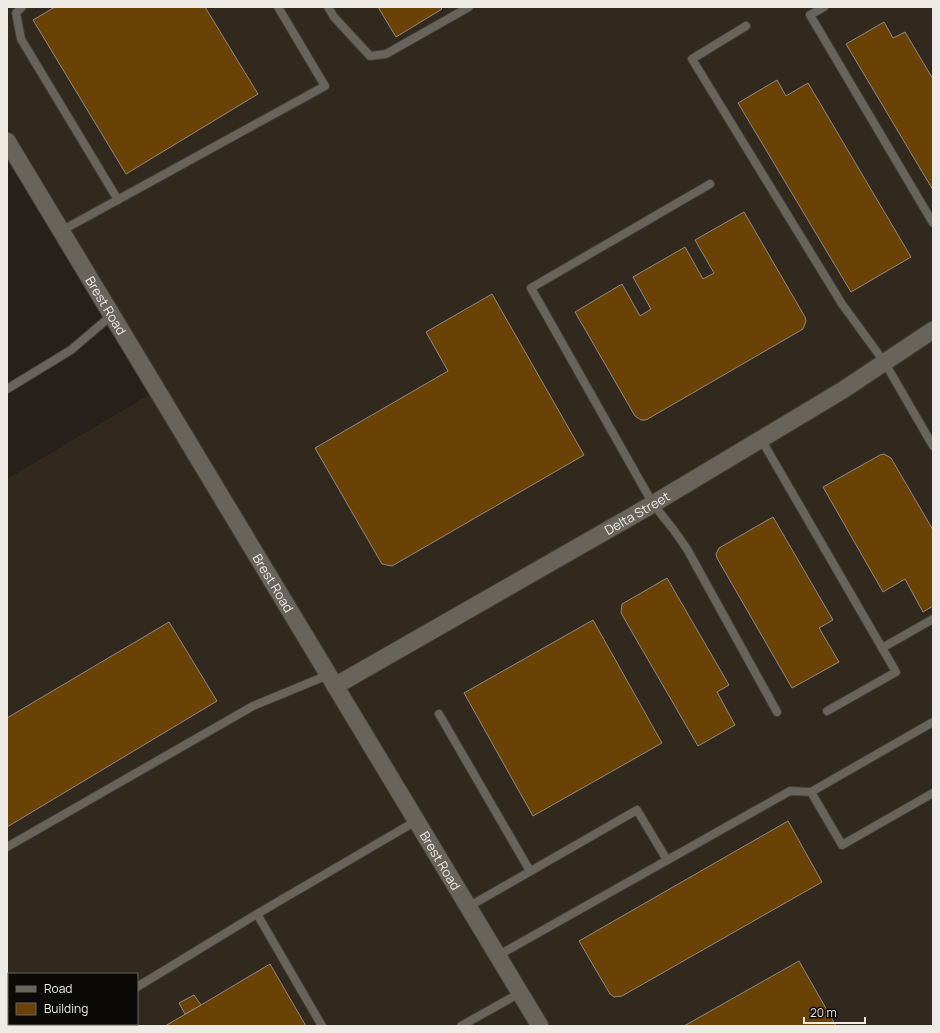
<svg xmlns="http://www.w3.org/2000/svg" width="940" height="1033" viewBox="0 0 940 1033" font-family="Manrope,sans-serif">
<rect width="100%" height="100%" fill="#252019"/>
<path fill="#31291d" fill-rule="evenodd" d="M 7,7 L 933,7 L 933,1026 L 7,1026 L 7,479 L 164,386 L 7,125 ZM 9,974 L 137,974 L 137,1024 L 9,1024 Z"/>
<g fill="#6b4206" stroke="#918981">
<path d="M 55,7 L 205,7 L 258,94 L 126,174 L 33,20 Z"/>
<path d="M 378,7 L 440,7 L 442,9 L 396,37 Z"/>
<path d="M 884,22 L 893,38 L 905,32 L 933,79 L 933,190 L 846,44 Z"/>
<path d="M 777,80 L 786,96 L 808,83 L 911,257 L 851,292 L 738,103 Z"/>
<path d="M 744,212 L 805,317 L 806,321 L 803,329 L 646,420 L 641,420 L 635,416 L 575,312 L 622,284 L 640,316 L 651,309 L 633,277 L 685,247 L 703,279 L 714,273 L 695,240 Z"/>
<path d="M 492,294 L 584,455 L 392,566 L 382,564 L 315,448 L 448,371 L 426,332 Z"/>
<path d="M 884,454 L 891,458 L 933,530 L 933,606 L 923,612 L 905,579 L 883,592 L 823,487 L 880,455 Z"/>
<path d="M 773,517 L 833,620 L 819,628 L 839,662 L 792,688 L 717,558 L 716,554 L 719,548 Z"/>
<path d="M 667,578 L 729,685 L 717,692 L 735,725 L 698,746 L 621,613 L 622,604 Z"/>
<path d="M 593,620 L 662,743 L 533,816 L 464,693 Z"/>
<path d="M 169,622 L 217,701 L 7,827 L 7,718 Z"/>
<path d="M 788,821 L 822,882 L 622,996 L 614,997 L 610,994 L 579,941 Z"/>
<path d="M 799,961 L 836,1026 L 684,1026 Z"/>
<path d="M 270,964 L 306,1026 L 165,1026 L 201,1005 Z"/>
<path d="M 194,995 L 201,1005 L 185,1014 L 179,1003 Z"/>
</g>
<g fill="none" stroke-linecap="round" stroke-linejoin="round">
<g stroke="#3f3c36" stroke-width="10">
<g id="lane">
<path d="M 22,7 L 16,13 L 21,39 L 118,200"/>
<path d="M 328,7 L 334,17 L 370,56 L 386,54 L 469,7"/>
<path d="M 824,7 L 810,15 L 933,223"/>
<path d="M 746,26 L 692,59 L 842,304 L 885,363 L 933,446"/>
<path d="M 710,184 L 531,288 L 653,504 L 673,529 L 687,549 L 777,712"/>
<path d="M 61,231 L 325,86 L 278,7"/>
<path d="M 7,389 L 71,350 L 112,315"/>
<path d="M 761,439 L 896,672 L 827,711"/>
<path d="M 882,648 L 933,619"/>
<path d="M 439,714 L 530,871"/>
<path d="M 811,792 L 842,845 L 933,793"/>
<path d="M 7,847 L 253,706 L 328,675"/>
<path d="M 468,907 L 637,810 L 667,860"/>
<path d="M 497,956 L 790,791 L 811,792 L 933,722"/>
<path d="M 137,987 L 257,914"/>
<path d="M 131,1024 L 132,1026"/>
<path d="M 72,1026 L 75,1024"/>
<path d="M 322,1026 L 257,914 L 416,821"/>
<path d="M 461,1026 L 520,993"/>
</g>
</g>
<g stroke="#3f3c36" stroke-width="19">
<g id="street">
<path id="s1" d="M 7,141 L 540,1026"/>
<path id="s2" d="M 335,686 L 653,504 L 843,390 L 933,330"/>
</g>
</g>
<use href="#lane" stroke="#68635b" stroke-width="8"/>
<use href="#street" stroke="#68635b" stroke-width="17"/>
</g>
<g text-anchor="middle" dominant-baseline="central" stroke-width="4" stroke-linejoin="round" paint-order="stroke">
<g font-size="13" fill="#eeebe6" stroke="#0c0a07">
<text stroke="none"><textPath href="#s1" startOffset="192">Brest Road</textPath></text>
<text stroke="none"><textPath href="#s2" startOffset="348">Delta Street</textPath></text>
<text stroke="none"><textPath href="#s1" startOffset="516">Brest Road</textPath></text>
<text stroke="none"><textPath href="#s1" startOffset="840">Brest Road</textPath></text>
</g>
</g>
<rect width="940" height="1033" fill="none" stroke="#eeebe6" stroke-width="16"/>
<rect x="8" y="973" width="130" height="52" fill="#0c0a07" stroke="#666460"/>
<rect x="16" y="986" width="20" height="6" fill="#68635b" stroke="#666460"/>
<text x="44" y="993" font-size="12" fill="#eeebe6">Road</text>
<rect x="16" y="1003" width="20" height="12" fill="#6b4206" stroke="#666460"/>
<text x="44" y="1013" font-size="12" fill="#eeebe6">Building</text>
<path d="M804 1017v6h61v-6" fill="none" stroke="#eeebe6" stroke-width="2"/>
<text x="810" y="1017" font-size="12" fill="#eeebe6" stroke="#0c0a07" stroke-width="3" paint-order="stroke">20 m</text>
</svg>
